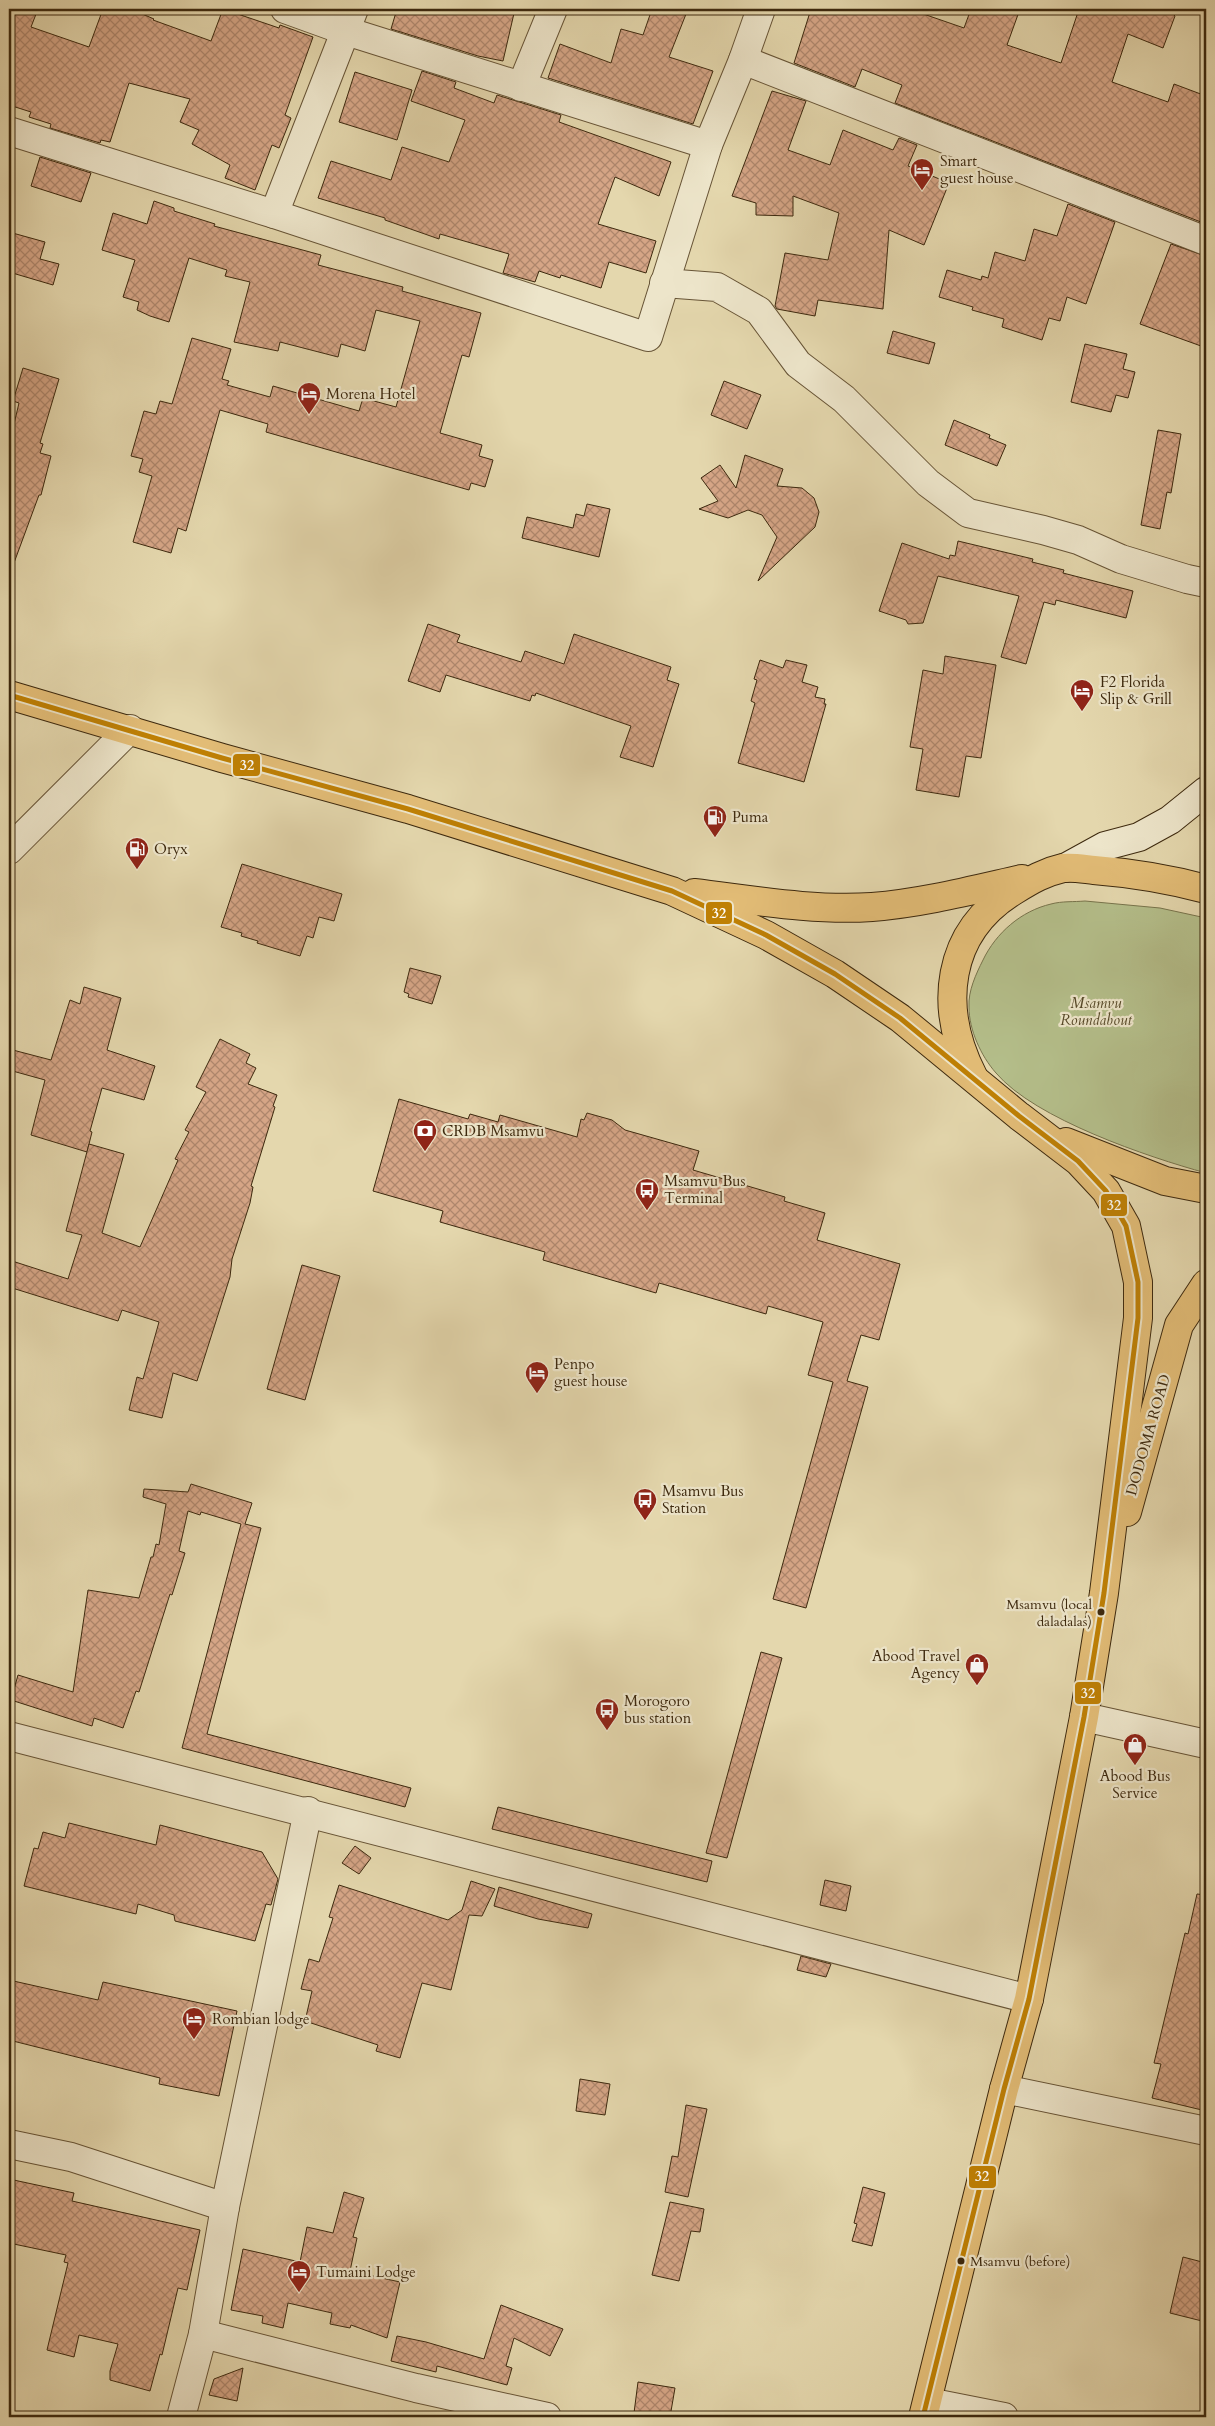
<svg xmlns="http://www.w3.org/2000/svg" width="1215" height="2426" viewBox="0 0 1215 2426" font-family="Cardo,serif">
<defs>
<pattern id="building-cross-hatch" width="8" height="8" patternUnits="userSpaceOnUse" patternTransform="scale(1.25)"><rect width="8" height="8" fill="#d5a586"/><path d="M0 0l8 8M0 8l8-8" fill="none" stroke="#ae866c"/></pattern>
</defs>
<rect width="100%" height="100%" fill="#e4d7ad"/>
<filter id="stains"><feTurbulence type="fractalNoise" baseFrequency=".004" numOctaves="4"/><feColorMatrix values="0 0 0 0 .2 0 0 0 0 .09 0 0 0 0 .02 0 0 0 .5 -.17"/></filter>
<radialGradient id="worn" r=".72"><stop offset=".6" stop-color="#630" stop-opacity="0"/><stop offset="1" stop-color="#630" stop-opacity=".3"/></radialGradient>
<path fill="#b4be8a" stroke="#78744c" d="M 1085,901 L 1160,908 L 1206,918 L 1206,1173 C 1148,1157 1035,1119 996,1073 C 981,1056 969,1030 969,1007 C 968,991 976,974 983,960 C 996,933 1021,911 1051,904 C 1062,901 1074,902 1085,901 Z"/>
<g fill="url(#building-cross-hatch)" stroke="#3d290e">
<path d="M 9,9 L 38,9 L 31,27 L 89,47 L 103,9 L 142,9 L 140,13 L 154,19 L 153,20 L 211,41 L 223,9 L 279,28 L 280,25 L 313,37 L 285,115 L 291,118 L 279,148 L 272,145 L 255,190 L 225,178 L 230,165 L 192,144 L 199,130 L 180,122 L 190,99 L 129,83 L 110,142 L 101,140 L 100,143 L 50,128 L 51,124 L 29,117 L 31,112 L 9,105 Z"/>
<path d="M 397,9 L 515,9 L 503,61 L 478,56 L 391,29 Z"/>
<path d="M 652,9 L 688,9 L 669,57 L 713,71 L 693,124 L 548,78 L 560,44 L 611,63 L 621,29 L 643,35 Z"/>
<path d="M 811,9 L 909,9 L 964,28 L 971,9 L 1020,9 L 1007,45 L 1061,63 L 1079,9 L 1168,9 L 1175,16 L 1163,48 L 1128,34 L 1112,82 L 1168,102 L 1174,84 L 1206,96 L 1206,224 L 895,103 L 902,85 L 862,69 L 855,87 L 794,63 Z"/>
<path d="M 422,71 L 456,82 L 454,88 L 494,103 L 497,95 L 561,115 L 559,122 L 671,162 L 659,196 L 615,177 L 598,224 L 656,241 L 646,273 L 609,262 L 601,288 L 561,275 L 560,278 L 539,271 L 535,282 L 503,273 L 509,254 L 440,234 L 439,239 L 385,220 L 385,218 L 318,198 L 331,161 L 391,180 L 402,147 L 449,162 L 465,120 L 411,101 Z"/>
<path d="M 355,72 L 412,90 L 397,140 L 339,122 Z"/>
<path d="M 772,91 L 806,101 L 788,150 L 830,165 L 843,130 L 893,150 L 899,138 L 917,145 L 908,166 L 949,183 L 924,245 L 889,230 L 883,309 L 818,300 L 815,316 L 777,309 L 775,306 L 785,253 L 828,260 L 839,213 L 793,196 L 793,216 L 756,215 L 756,203 L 732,196 Z"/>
<path d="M 40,157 L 91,173 L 81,202 L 31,186 Z"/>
<path d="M 154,201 L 174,208 L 174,211 L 215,224 L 214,226 L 321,255 L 318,265 L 403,287 L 402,291 L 481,313 L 469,357 L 462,355 L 440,433 L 482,445 L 479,456 L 493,460 L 485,487 L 471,483 L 469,490 L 266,432 L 268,424 L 220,410 L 186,531 L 178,528 L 171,553 L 133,542 L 152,476 L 139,472 L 143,459 L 131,456 L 144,411 L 156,414 L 160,401 L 172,404 L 192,338 L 231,349 L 222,379 L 229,381 L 227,385 L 270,397 L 273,386 L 359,411 L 363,398 L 396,407 L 420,321 L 376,310 L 365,351 L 341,344 L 338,357 L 280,342 L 278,351 L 234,342 L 250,282 L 225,276 L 227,270 L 189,258 L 169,322 L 150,316 L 137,310 L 139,302 L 123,297 L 135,260 L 102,250 L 113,213 L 147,224 Z"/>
<path d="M 1068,204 L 1115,222 L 1086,304 L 1067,297 L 1060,321 L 1049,318 L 1042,340 L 1002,327 L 1004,319 L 972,310 L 973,307 L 939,297 L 947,270 L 981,280 L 982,276 L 988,278 L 995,252 L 1025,261 L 1034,229 L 1057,236 Z"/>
<path d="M 9,232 L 45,242 L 40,259 L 59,264 L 53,285 L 9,272 Z"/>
<path d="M 1171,244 L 1206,256 L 1206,337 L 1203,336 L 1201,346 L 1140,324 Z"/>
<path d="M 893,331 L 935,343 L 929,364 L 887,353 Z"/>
<path d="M 1085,344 L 1127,354 L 1123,369 L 1135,372 L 1128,398 L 1116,395 L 1111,412 L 1071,402 Z"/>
<path d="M 23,368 L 59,379 L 40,443 L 43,444 L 40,453 L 51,456 L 41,495 L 39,495 L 11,571 L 9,571 L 9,445 L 19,403 L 13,401 Z"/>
<path d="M 724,381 L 761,395 L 747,429 L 711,415 Z"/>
<path d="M 954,420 L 990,435 L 989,438 L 1006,445 L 997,466 L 945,445 Z"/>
<path d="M 1158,430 L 1181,434 L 1171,493 L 1167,492 L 1160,529 L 1141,525 Z"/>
<path d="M 745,455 L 783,469 L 777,486 L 802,488 L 814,498 L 819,512 L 815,527 L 758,581 L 777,537 L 762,515 L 748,510 L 728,518 L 699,509 L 718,501 L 701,478 L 720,465 L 736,488 Z"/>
<path d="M 587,504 L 610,509 L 599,557 L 522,538 L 527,517 L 573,528 L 576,514 L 584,516 Z"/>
<path d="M 958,541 L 1033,559 L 1032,562 L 1064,570 L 1063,573 L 1133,591 L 1126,618 L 1056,600 L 1055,605 L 1044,602 L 1026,664 L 1001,657 L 1019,596 L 938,576 L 923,623 L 908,624 L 906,620 L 879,611 L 902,543 L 949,559 L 950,555 L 955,556 Z"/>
<path d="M 428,624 L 460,635 L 457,642 L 521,662 L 525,651 L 564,664 L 574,634 L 671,667 L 667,680 L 679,684 L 653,767 L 620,757 L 631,726 L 536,693 L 535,696 L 532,695 L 530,701 L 446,675 L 440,692 L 408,681 Z"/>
<path d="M 945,656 L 996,665 L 981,758 L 966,756 L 959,797 L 916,790 L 923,749 L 910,747 L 923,670 L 943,674 Z"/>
<path d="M 760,660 L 783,668 L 786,660 L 807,665 L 802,682 L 818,687 L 815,697 L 825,699 L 824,704 L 826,704 L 804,782 L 738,763 L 755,703 L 751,701 L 757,680 L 754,679 Z"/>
<path d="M 242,864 L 342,894 L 334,921 L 319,917 L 313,938 L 307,936 L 300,956 L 257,943 L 258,941 L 241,936 L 242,933 L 221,927 Z"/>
<path d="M 410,968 L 441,976 L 432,1004 L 408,997 L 409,994 L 404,992 Z"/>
<path d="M 84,987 L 121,998 L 107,1050 L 155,1066 L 144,1100 L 102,1088 L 90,1131 L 92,1132 L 87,1152 L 31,1135 L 45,1080 L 9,1070 L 9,1049 L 51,1060 L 70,1000 L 80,1004 Z"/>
<path d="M 220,1039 L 250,1054 L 246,1063 L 256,1068 L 248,1084 L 277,1095 L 273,1106 L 275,1107 L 251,1186 L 253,1187 L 250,1203 L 232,1259 L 230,1277 L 197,1381 L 173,1373 L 162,1418 L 129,1410 L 137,1377 L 143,1379 L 159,1322 L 122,1310 L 118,1321 L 9,1287 L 9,1260 L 68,1279 L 82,1235 L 66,1231 L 89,1144 L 124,1154 L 102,1233 L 140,1247 L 178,1160 L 175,1159 L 189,1132 L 185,1130 L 206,1092 L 196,1087 Z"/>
<path d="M 399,1099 L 468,1119 L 470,1114 L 498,1122 L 500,1115 L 577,1137 L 581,1119 L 584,1120 L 587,1113 L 612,1120 L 625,1130 L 699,1151 L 693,1170 L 785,1197 L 784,1201 L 825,1213 L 817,1240 L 900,1264 L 879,1340 L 861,1335 L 847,1381 L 868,1387 L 806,1608 L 773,1599 L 833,1382 L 808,1375 L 823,1322 L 768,1306 L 766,1314 L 659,1283 L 656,1293 L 543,1260 L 545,1252 L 440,1222 L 443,1211 L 373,1191 Z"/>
<path d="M 302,1265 L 340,1276 L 305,1400 L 267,1389 Z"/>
<path d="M 191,1484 L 252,1503 L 245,1524 L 261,1528 L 207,1734 L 411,1788 L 405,1807 L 182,1748 L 241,1524 L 201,1512 L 200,1515 L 188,1511 L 179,1551 L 185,1553 L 172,1595 L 170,1594 L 139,1692 L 136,1691 L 123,1728 L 94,1718 L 92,1726 L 11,1700 L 18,1675 L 73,1692 L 88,1590 L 139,1598 L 151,1557 L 153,1557 L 156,1544 L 159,1545 L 166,1504 L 143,1497 L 144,1489 L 188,1492 Z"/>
<path d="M 761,1652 L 782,1658 L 727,1858 L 706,1853 Z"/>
<path d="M 498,1807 L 712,1861 L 707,1882 L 492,1829 Z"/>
<path d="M 69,1823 L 156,1845 L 160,1825 L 262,1852 L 278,1879 L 271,1905 L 266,1904 L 255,1941 L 175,1921 L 174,1915 L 138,1904 L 136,1914 L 24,1886 L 34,1848 L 38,1849 L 43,1832 L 65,1838 Z"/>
<path d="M 355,1846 L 371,1858 L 359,1874 L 342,1863 Z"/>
<path d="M 825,1880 L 851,1886 L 846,1911 L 820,1905 Z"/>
<path d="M 471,1881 L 495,1889 L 482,1916 L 469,1915 L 451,1990 L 422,1983 L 400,2058 L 376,2051 L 378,2045 L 305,2021 L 312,1991 L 301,1989 L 309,1959 L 319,1962 L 333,1918 L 329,1917 L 339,1885 L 448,1920 L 462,1910 Z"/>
<path d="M 499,1887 L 592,1914 L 588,1928 L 538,1919 L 494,1906 Z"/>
<path d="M 1197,1894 L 1206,1895 L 1206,2111 L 1152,2098 L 1161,2064 L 1154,2063 L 1185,1933 L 1188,1934 Z"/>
<path d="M 801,1956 L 831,1964 L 826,1977 L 797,1970 Z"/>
<path d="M 9,1980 L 98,2000 L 103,1982 L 237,2011 L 219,2096 L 159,2084 L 160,2078 L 9,2040 Z"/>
<path d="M 580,2079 L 610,2084 L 605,2115 L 576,2111 Z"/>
<path d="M 686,2105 L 707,2109 L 688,2197 L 665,2192 L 672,2156 L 678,2157 Z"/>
<path d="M 9,2179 L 74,2193 L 72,2201 L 200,2230 L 187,2290 L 178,2288 L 162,2355 L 160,2354 L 150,2391 L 110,2380 L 110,2371 L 118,2344 L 79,2335 L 74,2357 L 47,2350 L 68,2263 L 64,2262 L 66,2255 L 9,2243 Z"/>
<path d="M 863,2187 L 885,2193 L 872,2246 L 852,2241 L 857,2224 L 854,2223 Z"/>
<path d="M 344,2192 L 364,2198 L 353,2237 L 357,2238 L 350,2271 L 400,2282 L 387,2338 L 351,2325 L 350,2328 L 330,2324 L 332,2313 L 288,2303 L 283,2328 L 262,2323 L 263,2316 L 231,2310 L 243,2249 L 300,2262 L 307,2227 L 333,2233 Z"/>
<path d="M 670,2202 L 704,2209 L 700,2232 L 691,2231 L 679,2281 L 652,2275 Z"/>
<path d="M 1183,2257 L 1206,2263 L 1206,2322 L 1170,2313 Z"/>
<path d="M 501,2305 L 563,2329 L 550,2356 L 514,2338 L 506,2366 L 512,2368 L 507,2385 L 437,2366 L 436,2372 L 391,2361 L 397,2336 L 426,2342 L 484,2359 Z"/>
<path d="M 243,2368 L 237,2401 L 209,2395 L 214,2379 Z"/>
<path d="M 638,2382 L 675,2388 L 670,2417 L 634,2413 Z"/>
</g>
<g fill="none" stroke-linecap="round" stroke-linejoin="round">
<g stroke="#675436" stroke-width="30">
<g id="minor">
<path d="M 285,9 L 346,31 L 708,145"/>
<path d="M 743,60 L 1206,241"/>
<path d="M 521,87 L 553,9"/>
<path d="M 9,131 L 274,214 L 648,337 L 708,145 L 743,60 L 761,9"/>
<path d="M 274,214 L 354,9"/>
<path d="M 664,283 L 717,287 L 759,311 L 798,364 L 844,399 L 928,483 L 968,513 L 1043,530 L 1078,540 L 1121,559 L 1187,579 L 1206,583"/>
<path d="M 9,850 L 130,729"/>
<path d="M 1084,1717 L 1206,1744"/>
<path d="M 9,1736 L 1029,1999"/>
<path d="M 1004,2089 L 1206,2131"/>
<path d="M 9,2144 L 71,2157 L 225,2207"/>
<path d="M 203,2334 L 416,2388 L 547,2417"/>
<path d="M 928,2402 L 1004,2417"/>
<path d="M 181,2417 L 203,2334 L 225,2207 L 308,1811"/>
</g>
</g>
<g stroke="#3d290e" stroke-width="30">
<path id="secondary" d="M 1065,868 L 1105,846 L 1139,837 L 1170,820 L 1206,791"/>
</g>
<g stroke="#3d290e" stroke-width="30">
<g id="trunk">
<path d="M 9,695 L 222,758 L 408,809 L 672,891 L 766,935 L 835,974 L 900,1018 L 1019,1116 L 1078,1161 L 1106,1191 L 1126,1226 L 1138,1282 L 1138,1318 L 1104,1593 L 1084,1717 L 1029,1999 L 1004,2089 L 923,2417"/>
<path d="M 694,893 C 753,900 813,911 872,907 C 923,903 973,890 1022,879"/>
<path d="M 973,1076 C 938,1008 945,932 1015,890 C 1031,880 1045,872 1063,868 C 1073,867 1084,869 1094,870 C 1132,873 1169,879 1206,889"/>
<path d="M 1066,1142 L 1165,1181 L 1206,1189"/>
<path d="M 1127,1512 L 1179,1325 L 1206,1284"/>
</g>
</g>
<use href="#minor" stroke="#ede5ca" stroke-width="28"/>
<use href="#secondary" stroke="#ede5ca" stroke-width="28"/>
<use href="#trunk" stroke="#e2bc76" stroke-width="28"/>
<g stroke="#ede5ca" stroke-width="9">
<path id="bus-1" d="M 9,695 L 222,758 L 408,809 L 672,891 L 766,935 L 835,974 L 900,1018 L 1019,1116 L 1078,1161 L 1106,1191 L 1126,1226 L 1138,1282 L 1138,1318 L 1104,1593 L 1084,1717 L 1029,1999 L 1004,2089 L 923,2417"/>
</g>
<use href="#bus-1" stroke="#bf8004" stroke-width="5"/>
</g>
<defs>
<g id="hotel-pin" transform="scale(1.25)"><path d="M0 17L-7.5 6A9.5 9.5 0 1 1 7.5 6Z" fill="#8f2418" stroke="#ede5ca"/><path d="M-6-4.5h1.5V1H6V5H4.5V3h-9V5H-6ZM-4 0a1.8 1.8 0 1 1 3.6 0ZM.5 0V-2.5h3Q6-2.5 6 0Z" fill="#fff"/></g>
<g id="fuel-pin" transform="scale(1.25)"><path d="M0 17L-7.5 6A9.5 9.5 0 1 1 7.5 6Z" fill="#8f2418" stroke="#ede5ca"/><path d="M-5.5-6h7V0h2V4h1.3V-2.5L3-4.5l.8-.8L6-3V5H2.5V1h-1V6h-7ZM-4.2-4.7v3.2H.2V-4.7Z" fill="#fff"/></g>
<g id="bank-pin" transform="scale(1.25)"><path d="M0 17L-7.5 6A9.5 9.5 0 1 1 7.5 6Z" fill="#8f2418" stroke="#ede5ca"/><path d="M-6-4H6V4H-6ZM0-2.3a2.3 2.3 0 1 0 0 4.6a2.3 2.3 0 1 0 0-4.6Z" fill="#fff"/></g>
<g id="bus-pin" transform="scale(1.25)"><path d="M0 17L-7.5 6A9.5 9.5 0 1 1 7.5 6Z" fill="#8f2418" stroke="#ede5ca"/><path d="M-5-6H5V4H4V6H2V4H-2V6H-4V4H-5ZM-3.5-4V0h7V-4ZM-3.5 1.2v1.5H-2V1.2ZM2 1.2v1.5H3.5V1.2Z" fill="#fff"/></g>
<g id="shop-pin" transform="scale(1.25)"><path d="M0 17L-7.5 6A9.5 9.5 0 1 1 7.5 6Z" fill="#8f2418" stroke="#ede5ca"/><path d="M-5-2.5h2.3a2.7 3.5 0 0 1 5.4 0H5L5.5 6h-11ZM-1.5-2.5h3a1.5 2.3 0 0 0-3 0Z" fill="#fff"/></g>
</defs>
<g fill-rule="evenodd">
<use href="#hotel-pin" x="922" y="170"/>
<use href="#hotel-pin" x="309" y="394"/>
<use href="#hotel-pin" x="1082" y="691"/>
<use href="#fuel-pin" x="715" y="817"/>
<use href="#fuel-pin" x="137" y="849"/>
<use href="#bank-pin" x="425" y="1131"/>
<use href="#bus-pin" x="647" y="1190"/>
<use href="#hotel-pin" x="537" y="1373"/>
<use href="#bus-pin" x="645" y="1500"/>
<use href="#shop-pin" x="977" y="1665"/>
<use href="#bus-pin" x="607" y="1710"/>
<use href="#shop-pin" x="1135" y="1745"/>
<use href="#hotel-pin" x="194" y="2019"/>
<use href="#hotel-pin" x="299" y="2272"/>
</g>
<g fill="#3d290e" stroke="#ede5ca" stroke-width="2">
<circle cx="1101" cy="1612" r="4.5"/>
<circle cx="961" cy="2261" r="4.5"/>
</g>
<g text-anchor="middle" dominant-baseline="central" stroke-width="4.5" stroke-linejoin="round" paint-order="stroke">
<g font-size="14" fill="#3d290e" stroke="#ede5ca" text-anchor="end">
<text x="1092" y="1604">Msamvu (local<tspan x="1092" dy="17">daladalas)</tspan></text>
<text x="970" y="2261" text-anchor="start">Msamvu (before)</text>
</g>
<g font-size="15" fill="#3d290e" stroke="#ede5ca" text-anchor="start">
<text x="940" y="161">Smart<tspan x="940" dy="17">guest house</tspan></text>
<text x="326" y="394">Morena Hotel</text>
<text x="1100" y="682">F2 Florida<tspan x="1100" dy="17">Slip &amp; Grill</tspan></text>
<text x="732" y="817">Puma</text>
<text x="154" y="849">Oryx</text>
<text x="442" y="1131">CRDB Msamvu</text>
<text x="664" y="1181">Msamvu Bus<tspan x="664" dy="17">Terminal</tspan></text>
<text x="554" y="1364">Penpo<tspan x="554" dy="17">guest house</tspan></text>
<text x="662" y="1491">Msamvu Bus<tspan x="662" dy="17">Station</tspan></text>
<text x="960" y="1656" text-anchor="end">Abood Travel<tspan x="960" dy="17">Agency</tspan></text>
<text x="624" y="1701">Morogoro<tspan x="624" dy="17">bus station</tspan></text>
<text x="1135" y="1776" text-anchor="middle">Abood Bus<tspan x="1135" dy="17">Service</tspan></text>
<text x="212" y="2019">Rombian lodge</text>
<text x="316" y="2272">Tumaini Lodge</text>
</g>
<g font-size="15" font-style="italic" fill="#554727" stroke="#ede5ca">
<text x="1096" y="1003">Msamvu<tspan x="1096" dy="17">Roundabout</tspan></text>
</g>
<g font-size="15" fill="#3d290e" stroke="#ede5ca">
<text transform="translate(1148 1435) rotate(-74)">DODOMA ROAD</text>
</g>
</g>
<g stroke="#ede5ca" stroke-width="2">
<rect x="232" y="753" width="29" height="24" rx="5" fill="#bf8004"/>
<rect x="705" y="901" width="28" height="24" rx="5" fill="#bf8004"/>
<rect x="1100" y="1193" width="28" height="24" rx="5" fill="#bf8004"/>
<rect x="1074" y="1681" width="28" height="24" rx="5" fill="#bf8004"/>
<rect x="968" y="2165" width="29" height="24" rx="5" fill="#bf8004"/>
</g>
<g font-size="14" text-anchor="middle" font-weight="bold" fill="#fff">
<text x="247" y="770">32</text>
<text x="719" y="918">32</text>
<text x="1114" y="1210">32</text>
<text x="1088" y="1698">32</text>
<text x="982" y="2181">32</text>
</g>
<rect width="1215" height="2426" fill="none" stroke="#e4d7ad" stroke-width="30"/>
<rect x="10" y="10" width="1195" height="2406" fill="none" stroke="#3d290e" stroke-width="2.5"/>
<rect x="15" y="15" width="1185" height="2396" fill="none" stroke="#3d290e"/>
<rect width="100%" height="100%" filter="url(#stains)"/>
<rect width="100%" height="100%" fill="url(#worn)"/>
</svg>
